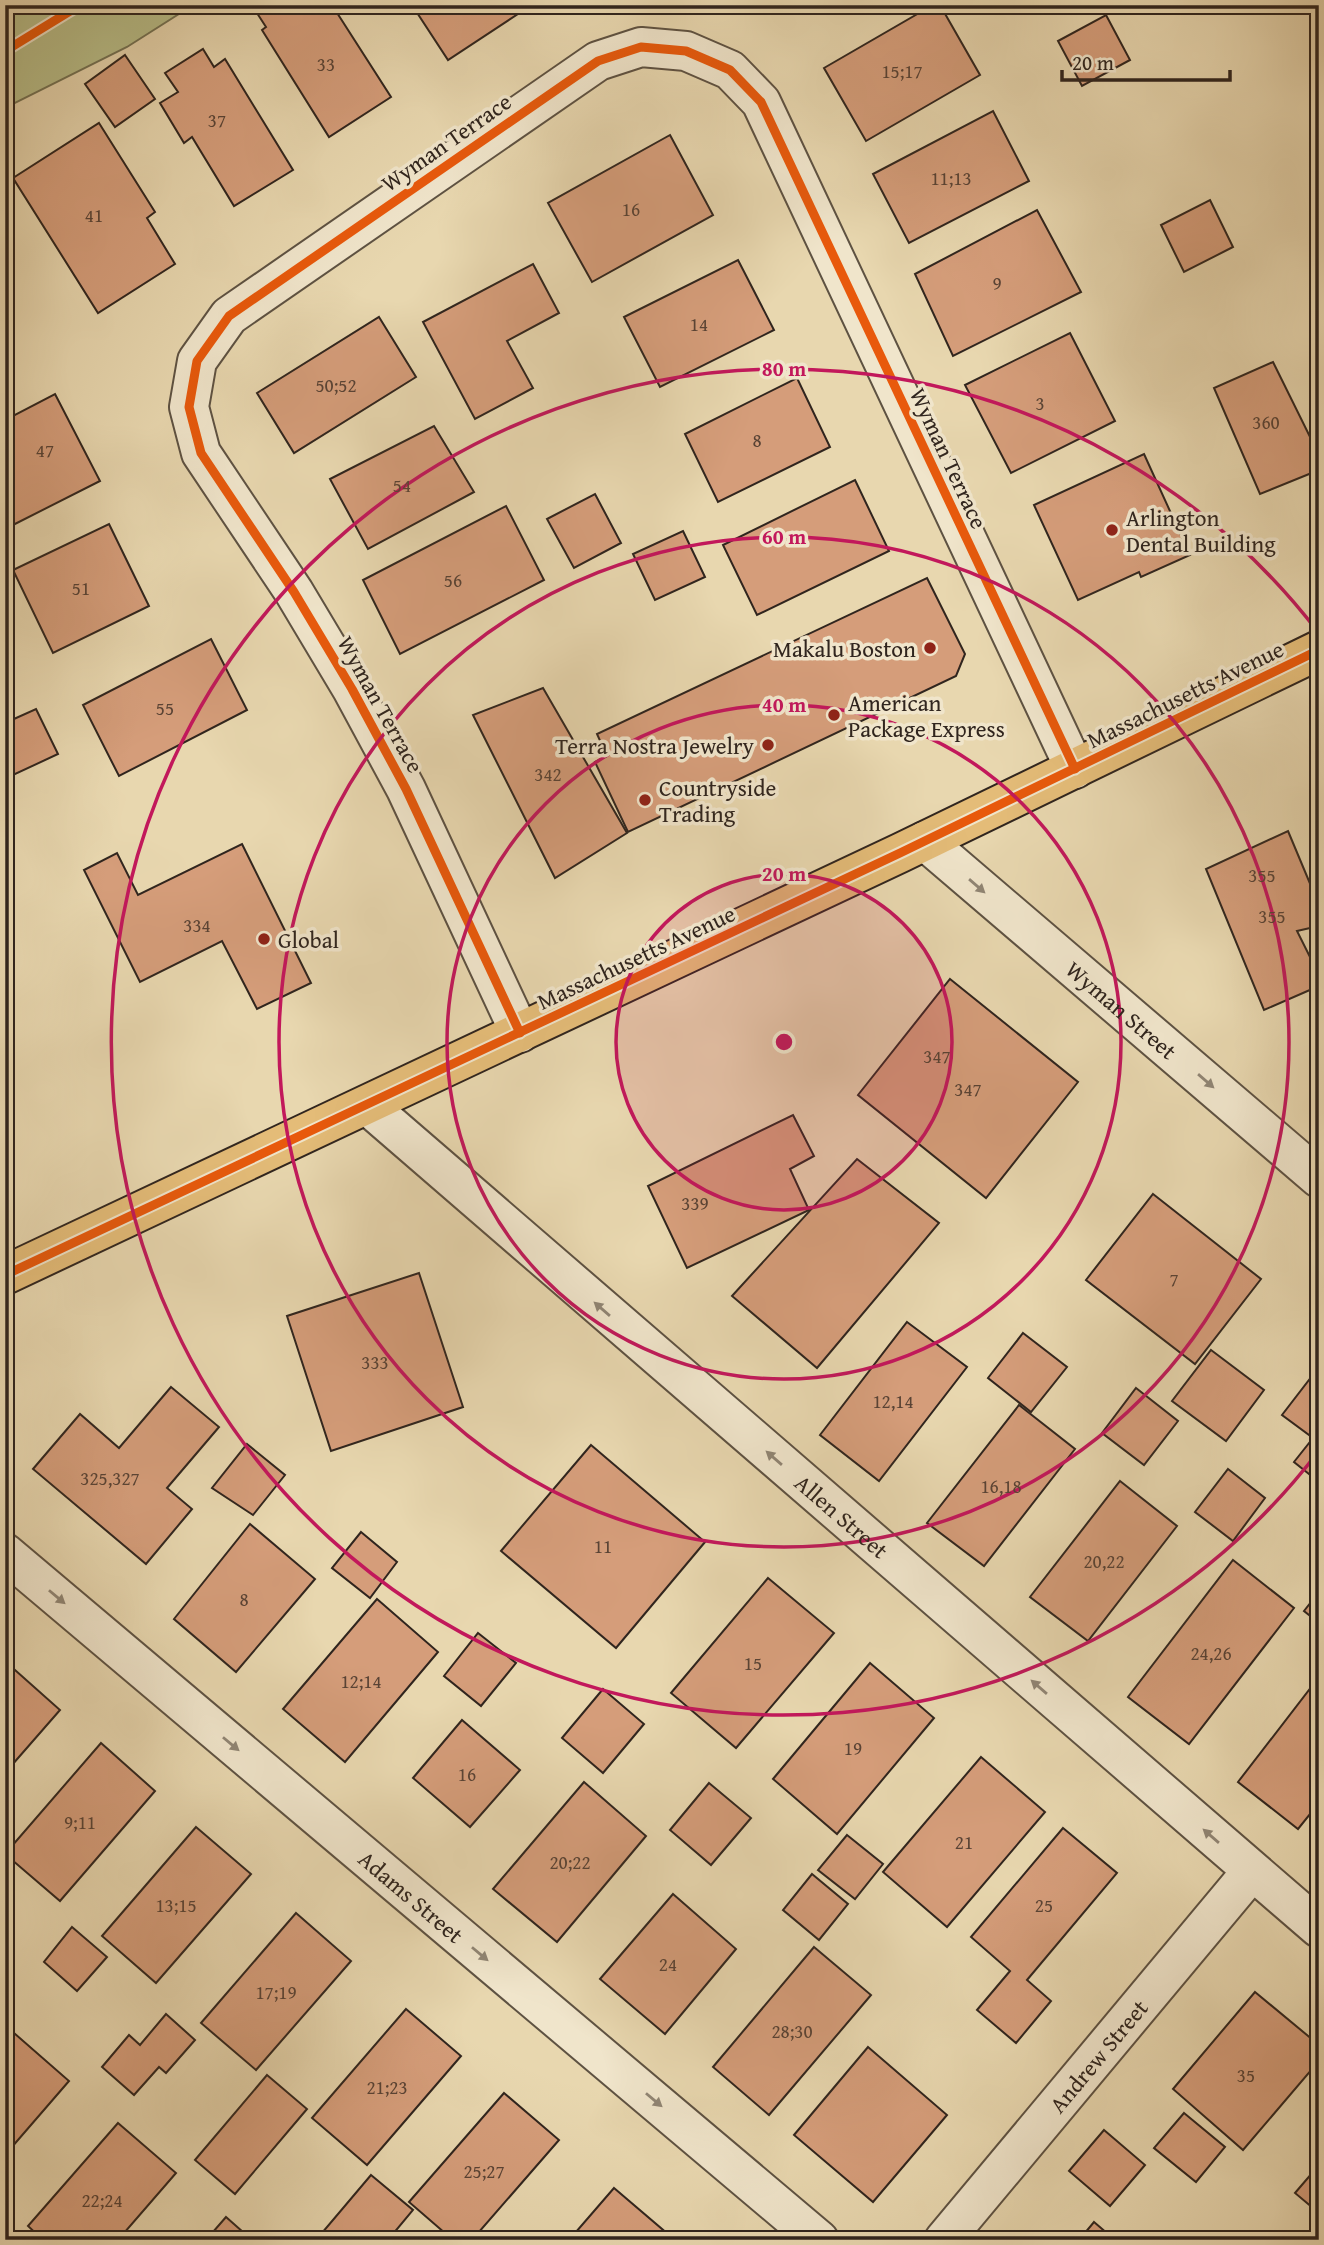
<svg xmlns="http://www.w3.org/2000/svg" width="1324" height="2245" viewBox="0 0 1324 2245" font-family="'Gentium Book Plus',serif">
<rect width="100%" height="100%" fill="#e8d7af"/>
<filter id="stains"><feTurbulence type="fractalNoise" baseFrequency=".00286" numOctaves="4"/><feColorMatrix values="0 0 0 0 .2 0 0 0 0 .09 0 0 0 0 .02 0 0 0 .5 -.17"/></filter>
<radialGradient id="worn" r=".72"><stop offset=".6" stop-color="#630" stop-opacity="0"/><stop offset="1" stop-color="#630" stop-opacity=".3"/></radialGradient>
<path fill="#b8be89" stroke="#747254" stroke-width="2" d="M 5,5 L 193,5 L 127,47 L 5,108 Z"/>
<g fill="#d59d7a" stroke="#30251e" stroke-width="2">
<path d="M 263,5 L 332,5 L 391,97 L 329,137 L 262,30 L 266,27 L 255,10 Z"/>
<path d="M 412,5 L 517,5 L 521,12 L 448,60 Z"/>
<path d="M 933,5 L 940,5 L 980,75 L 866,141 L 824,68 Z"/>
<path d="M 1106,15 L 1130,60 L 1082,86 L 1058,41 Z"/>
<path d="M 203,49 L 214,67 L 225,59 L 293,170 L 234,206 L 192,137 L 184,143 L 160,103 L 178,92 L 165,73 Z"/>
<path d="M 125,55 L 155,99 L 115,127 L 85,84 Z"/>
<path d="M 993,111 L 1029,181 L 909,243 L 873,174 Z"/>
<path d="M 99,123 L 155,212 L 147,218 L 175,264 L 98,313 L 13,178 Z"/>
<path d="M 670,135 L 713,215 L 592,282 L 548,203 Z"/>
<path d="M 1210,200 L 1233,247 L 1184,272 L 1161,225 Z"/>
<path d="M 1037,210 L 1081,292 L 953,356 L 915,274 Z"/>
<path d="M 738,260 L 774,330 L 660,387 L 624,317 Z"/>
<path d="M 533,264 L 559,313 L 507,341 L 533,388 L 475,419 L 423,322 Z"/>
<path d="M 379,317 L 416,377 L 294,453 L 257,393 Z"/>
<path d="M 1070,333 L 1115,421 L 1011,473 L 965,385 Z"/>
<path d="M 1273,362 L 1319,455 L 1319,470 L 1260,494 L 1214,388 Z"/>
<path d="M 797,378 L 830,447 L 718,502 L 685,434 Z"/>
<path d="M 55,394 L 100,481 L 5,529 L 5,420 Z"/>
<path d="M 434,426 L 474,492 L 368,549 L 330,479 Z"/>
<path d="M 1144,454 L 1190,555 L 1141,577 L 1139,572 L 1078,600 L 1034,505 Z"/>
<path d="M 855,480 L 889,551 L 757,615 L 723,545 Z"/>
<path d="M 595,494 L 621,543 L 574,568 L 547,519 Z"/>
<path d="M 506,506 L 544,580 L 400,654 L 363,580 Z"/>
<path d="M 109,524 L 149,606 L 53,653 L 13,570 Z"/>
<path d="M 683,531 L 705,577 L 655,600 L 633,554 Z"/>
<path d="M 927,578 L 965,654 L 956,676 L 628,832 L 595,762 L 607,756 L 597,734 Z"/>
<path d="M 211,639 L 247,710 L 119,776 L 83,705 Z"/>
<path d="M 543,688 L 627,833 L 555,878 L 473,715 Z"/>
<path d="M 36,709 L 58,754 L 13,775 L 5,760 L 5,723 Z"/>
<path d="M 1288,831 L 1319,905 L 1319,926 L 1297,931 L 1319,975 L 1319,986 L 1264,1010 L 1206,869 Z"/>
<path d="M 242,844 L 311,983 L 257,1009 L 222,941 L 140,982 L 84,870 L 117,853 L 138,895 Z"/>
<path d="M 950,979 L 1078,1082 L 986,1198 L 858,1095 Z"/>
<path d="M 793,1115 L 814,1156 L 790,1169 L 809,1210 L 687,1268 L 648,1186 Z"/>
<path d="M 857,1159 L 939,1223 L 817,1368 L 732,1296 Z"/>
<path d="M 1153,1194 L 1261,1279 L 1195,1364 L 1086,1280 Z"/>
<path d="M 419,1273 L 463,1407 L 331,1451 L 287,1316 Z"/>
<path d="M 907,1322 L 967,1367 L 879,1481 L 820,1435 Z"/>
<path d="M 1023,1333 L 1067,1367 L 1031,1412 L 988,1378 Z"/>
<path d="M 1211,1350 L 1264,1390 L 1226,1441 L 1172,1401 Z"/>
<path d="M 1319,1367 L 1319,1482 L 1294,1462 L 1313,1438 L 1282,1415 Z"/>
<path d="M 171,1387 L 219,1427 L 167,1488 L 192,1509 L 146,1564 L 33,1469 L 80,1414 L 119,1448 Z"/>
<path d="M 1136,1388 L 1178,1421 L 1144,1465 L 1102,1433 Z"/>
<path d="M 1019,1405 L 1075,1449 L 984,1566 L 927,1523 Z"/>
<path d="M 247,1444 L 285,1475 L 253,1515 L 212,1488 Z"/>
<path d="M 591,1445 L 705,1542 L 616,1648 L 501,1551 Z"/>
<path d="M 1228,1469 L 1265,1498 L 1233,1541 L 1195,1512 Z"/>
<path d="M 1120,1481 L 1177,1526 L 1088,1641 L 1030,1597 Z"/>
<path d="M 250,1524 L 315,1579 L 236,1672 L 174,1619 Z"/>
<path d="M 361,1532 L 397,1562 L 370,1598 L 332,1568 Z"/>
<path d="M 1233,1560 L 1294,1608 L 1189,1744 L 1128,1697 Z"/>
<path d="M 768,1578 L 834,1633 L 736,1748 L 671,1693 Z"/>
<path d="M 1319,1592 L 1319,1623 L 1304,1611 Z"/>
<path d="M 377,1599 L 438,1652 L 345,1762 L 283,1709 Z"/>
<path d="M 478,1633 L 516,1663 L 481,1706 L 444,1676 Z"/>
<path d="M 6,1662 L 60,1710 L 5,1773 L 5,1663 Z"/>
<path d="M 870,1663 L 934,1718 L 837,1834 L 773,1779 Z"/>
<path d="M 1319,1677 L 1319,1803 L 1298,1829 L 1238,1782 Z"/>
<path d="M 603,1689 L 644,1724 L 603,1773 L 562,1738 Z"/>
<path d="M 462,1720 L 520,1770 L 470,1827 L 413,1778 Z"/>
<path d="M 101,1743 L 155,1791 L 60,1901 L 5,1854 Z"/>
<path d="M 981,1757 L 1045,1812 L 947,1927 L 883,1872 Z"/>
<path d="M 584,1782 L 646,1836 L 557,1942 L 493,1889 Z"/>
<path d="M 709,1783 L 751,1818 L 711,1865 L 670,1830 Z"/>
<path d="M 196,1827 L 251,1874 L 156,1983 L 102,1936 Z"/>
<path d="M 1063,1828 L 1117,1873 L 1027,1980 L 1051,2001 L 1016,2043 L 977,2010 L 1010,1971 L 971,1937 Z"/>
<path d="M 847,1835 L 883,1864 L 855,1899 L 818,1870 Z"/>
<path d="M 812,1874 L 848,1904 L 819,1940 L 783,1910 Z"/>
<path d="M 673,1894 L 736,1949 L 665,2034 L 600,1979 Z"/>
<path d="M 296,1913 L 351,1961 L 256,2070 L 201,2023 Z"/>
<path d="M 72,1927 L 107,1957 L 77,1991 L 44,1962 Z"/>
<path d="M 814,1947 L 871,1995 L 769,2115 L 713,2067 Z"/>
<path d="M 1255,1992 L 1319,2045 L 1319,2061 L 1243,2150 L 1173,2089 Z"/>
<path d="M 406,2009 L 461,2056 L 367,2165 L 312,2118 Z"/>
<path d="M 166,2014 L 195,2040 L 166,2073 L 159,2067 L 134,2095 L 102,2067 L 129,2035 L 140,2045 Z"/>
<path d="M 14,2033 L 69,2081 L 5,2155 L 5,2043 Z"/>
<path d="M 868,2047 L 947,2115 L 873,2202 L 794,2135 Z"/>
<path d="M 267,2075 L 307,2109 L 235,2194 L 195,2160 Z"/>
<path d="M 504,2093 L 559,2140 L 472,2240 L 453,2240 L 409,2202 Z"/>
<path d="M 1184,2113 L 1225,2147 L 1196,2182 L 1154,2148 Z"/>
<path d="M 118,2123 L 176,2173 L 118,2240 L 43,2240 L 28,2226 Z"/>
<path d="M 1104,2130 L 1145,2165 L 1110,2206 L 1069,2171 Z"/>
<path d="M 1319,2165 L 1319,2213 L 1295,2193 Z"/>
<path d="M 371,2175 L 413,2210 L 388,2240 L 316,2240 Z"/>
<path d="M 614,2188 L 669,2235 L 665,2240 L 569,2240 Z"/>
<path d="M 226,2217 L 252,2240 L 206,2240 Z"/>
<path d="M 1094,2222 L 1115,2240 L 1079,2240 Z"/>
</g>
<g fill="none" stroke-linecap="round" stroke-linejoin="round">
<g stroke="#5e5242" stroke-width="42">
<g id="minor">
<path id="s1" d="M 925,841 L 1319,1178"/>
<path d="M 520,1033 L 406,789 L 352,689 L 294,592 L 201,453 L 189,407 L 197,361 L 229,316 L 598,61 L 641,47 L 686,51 L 730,70 L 761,102 L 1075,769"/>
<path id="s2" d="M 367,1105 L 1319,1928"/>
<path id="s3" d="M 5,1553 L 819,2240"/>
<path id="s4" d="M 944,2240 L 1252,1871"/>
</g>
</g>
<g stroke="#30251e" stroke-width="42">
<path id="trunk" d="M 5,1275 L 900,853 L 1319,650"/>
</g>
<use href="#minor" stroke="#f0e5cb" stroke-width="38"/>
<use href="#trunk" stroke="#e4bc78" stroke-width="38"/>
<g stroke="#f0e5cb" stroke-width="13">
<g id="cycleway">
<path d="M 5,51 L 80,5"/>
<path d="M 520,1033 L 406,789 L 352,689 L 294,592 L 201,453 L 189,407 L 197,361 L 229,316 L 598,61 L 641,47 L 686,51 L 730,70 L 761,102 L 1075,769"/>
<path d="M 5,1275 L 900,853 L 1319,650"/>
</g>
</g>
<use href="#cycleway" stroke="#e8590c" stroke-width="9"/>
</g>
<defs><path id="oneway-solid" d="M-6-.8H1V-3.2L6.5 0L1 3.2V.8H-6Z" transform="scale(1.75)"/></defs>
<g fill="#908574">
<use href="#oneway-solid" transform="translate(977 886) rotate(41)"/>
<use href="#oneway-solid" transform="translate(1206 1081) rotate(41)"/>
<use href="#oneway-solid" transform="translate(602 1309) rotate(-139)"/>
<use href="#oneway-solid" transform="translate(774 1458) rotate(-139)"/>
<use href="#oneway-solid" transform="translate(57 1597) rotate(40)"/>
<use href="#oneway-solid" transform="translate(1039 1687) rotate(-139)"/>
<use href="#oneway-solid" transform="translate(231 1744) rotate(40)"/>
<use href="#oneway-solid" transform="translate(1211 1836) rotate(-139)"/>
<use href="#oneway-solid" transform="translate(480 1954) rotate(40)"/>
<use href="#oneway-solid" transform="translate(654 2100) rotate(40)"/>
</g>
<circle cx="784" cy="1042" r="168" fill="#c2185b" fill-opacity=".12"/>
<g fill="none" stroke="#c2185b" stroke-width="3.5">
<circle cx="784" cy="1042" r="168"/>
<circle cx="784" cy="1042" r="337"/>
<circle cx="784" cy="1042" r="505"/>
<path d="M1318 1452A673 673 0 1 1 1318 632"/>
</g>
<g fill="#8f2418" stroke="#f0e5cb" stroke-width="2.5">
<circle cx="1112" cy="530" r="7"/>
<circle cx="930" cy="648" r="7"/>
<circle cx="834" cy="715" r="7"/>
<circle cx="768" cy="745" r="7"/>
<circle cx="645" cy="800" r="7"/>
<circle cx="264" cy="939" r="7"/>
</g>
<g text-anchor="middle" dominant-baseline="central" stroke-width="7" stroke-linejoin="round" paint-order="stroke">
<g font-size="19" fill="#594335">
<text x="326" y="64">33</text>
<text x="902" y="71">15;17</text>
<text x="217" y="120">37</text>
<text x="951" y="178">11;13</text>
<text x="631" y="209">16</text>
<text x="94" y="215">41</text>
<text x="997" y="283">9</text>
<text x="699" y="324">14</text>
<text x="336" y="385">50;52</text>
<text x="1040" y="403">3</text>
<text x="1266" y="422">360</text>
<text x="757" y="440">8</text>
<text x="45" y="450">47</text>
<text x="402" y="485">54</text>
<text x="453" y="580">56</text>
<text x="81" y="588">51</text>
<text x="165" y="708">55</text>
<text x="548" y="774">342</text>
<text x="1262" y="875">355</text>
<text x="1272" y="916">355</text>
<text x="197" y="925">334</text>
<text x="937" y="1056">347</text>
<text x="968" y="1089">347</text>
<text x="695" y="1203">339</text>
<text x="1174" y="1279">7</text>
<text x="375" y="1362">333</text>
<text x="893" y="1401">12,14</text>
<text x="110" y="1478">325,327</text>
<text x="1001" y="1486">16,18</text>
<text x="603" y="1546">11</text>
<text x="1104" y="1561">20,22</text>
<text x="244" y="1599">8</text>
<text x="1211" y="1653">24,26</text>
<text x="753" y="1663">15</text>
<text x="361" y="1681">12;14</text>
<text x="853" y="1748">19</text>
<text x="467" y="1774">16</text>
<text x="80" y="1822">9;11</text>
<text x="964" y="1842">21</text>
<text x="570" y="1862">20;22</text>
<text x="176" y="1905">13;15</text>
<text x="1044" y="1905">25</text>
<text x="668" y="1964">24</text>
<text x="276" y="1992">17;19</text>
<text x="792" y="2031">28;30</text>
<text x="1246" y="2075">35</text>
<text x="387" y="2087">21;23</text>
<text x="484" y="2171">25;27</text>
<text x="102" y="2200">22;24</text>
</g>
<g font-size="23" fill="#30251e" stroke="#f0e5cb">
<text transform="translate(446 142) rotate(-35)">Wyman Terrace</text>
<text transform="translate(949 458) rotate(65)">Wyman Terrace</text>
<text transform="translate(1185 694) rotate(-26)">Massachusetts Avenue</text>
<text transform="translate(381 704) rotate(61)">Wyman Terrace</text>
<text transform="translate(636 957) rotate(-25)">Massachusetts Avenue</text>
<text stroke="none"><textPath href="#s1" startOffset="259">Wyman Street</textPath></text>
<text stroke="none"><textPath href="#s2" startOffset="628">Allen Street</textPath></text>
<text stroke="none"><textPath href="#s3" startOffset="532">Adams Street</textPath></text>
<text stroke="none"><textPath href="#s4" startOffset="240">Andrew Street</textPath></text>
</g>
<g font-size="23" fill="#30251e" stroke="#f0e5cb" text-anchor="start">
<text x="1126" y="517">Arlington<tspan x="1126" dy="26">Dental Building</tspan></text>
<text x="916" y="648" text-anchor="end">Makalu Boston</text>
<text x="848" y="702">American<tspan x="848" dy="26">Package Express</tspan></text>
<text x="754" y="745" text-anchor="end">Terra Nostra Jewelry</text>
<text x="659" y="787">Countryside<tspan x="659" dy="26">Trading</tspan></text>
<text x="278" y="939">Global</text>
</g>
</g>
<circle cx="784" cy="1042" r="10" fill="#c2185b" stroke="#f0e5cb" stroke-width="3.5"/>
<g font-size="21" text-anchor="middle" font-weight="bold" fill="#c2185b" stroke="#f0e5cb" stroke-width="7" stroke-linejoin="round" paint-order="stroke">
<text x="784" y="376">80 m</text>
<text x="784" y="544">60 m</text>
<text x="784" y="712">40 m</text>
<text x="784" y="881">20 m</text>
</g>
<rect width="1324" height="2245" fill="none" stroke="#e8d7af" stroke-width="28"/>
<rect x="7" y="7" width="1310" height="2231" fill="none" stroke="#30251e" stroke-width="3.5"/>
<rect x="14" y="14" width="1296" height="2217" fill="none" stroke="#30251e" stroke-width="2"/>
<path d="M1062 70v10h168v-10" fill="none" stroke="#30251e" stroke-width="3.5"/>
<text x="1072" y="70" font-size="21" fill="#30251e" stroke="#f0e5cb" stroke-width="5" paint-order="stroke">20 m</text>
<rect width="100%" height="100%" filter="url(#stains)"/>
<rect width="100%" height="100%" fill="url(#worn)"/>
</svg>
